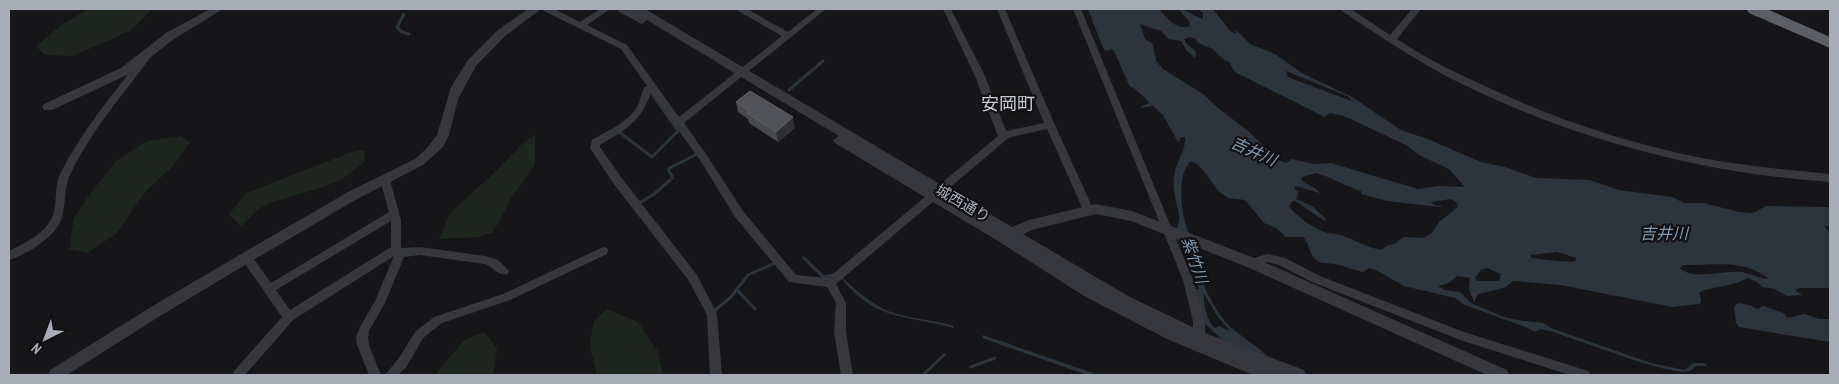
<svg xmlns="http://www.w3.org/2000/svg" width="1839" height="384" viewBox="0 0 1839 384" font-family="'PT Sans Narrow','Noto Sans JP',sans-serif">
<rect width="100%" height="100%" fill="#161618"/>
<g fill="#1e261f">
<path d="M 89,9 L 152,9 L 131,30 L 101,44 L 72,56 L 45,55 L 36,46 L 64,23 Z"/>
<path d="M 535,135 L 535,164 L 511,198 L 501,219 L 492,233 L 478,237 L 439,239 L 450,213 L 495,172 L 523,143 Z"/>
<path d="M 181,136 L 190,143 L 173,166 L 145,192 L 117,233 L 87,253 L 69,249 L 74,218 L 90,194 L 116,161 L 147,141 Z"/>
<path d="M 364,150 L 365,162 L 341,180 L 320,188 L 272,202 L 259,209 L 241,226 L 229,214 L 246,193 L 352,152 Z"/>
<path d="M 607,309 L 638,322 L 658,352 L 663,375 L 597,375 L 590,347 L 593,322 Z"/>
<path d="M 484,332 L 497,348 L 493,375 L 437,375 L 438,371 L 465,340 Z"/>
</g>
<g fill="#2c353c" fill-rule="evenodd">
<path d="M 1088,9 L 1159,9 C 1167,18 1176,31 1190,26 L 1189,21 L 1178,9 C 1188,9 1193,17 1203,19 L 1203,13 L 1198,9 L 1213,9 L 1230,31 L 1236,34 L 1236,30 L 1250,44 L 1275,54 L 1302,73 L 1352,97 L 1401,130 L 1430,140 L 1481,162 L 1505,167 L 1536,178 L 1589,180 L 1619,190 L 1672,197 L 1684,203 L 1703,203 L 1739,212 L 1753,213 L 1766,206 L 1830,207 L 1830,226 L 1824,226 L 1830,233 L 1830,288 L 1800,288 L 1795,290 L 1802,295 L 1787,296 L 1774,289 L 1763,287 L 1755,281 L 1747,278 C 1735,287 1713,285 1699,293 L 1701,300 L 1700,304 L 1672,307 L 1561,285 L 1513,281 L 1504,288 L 1478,294 L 1474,302 L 1469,289 L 1470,278 L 1457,276 L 1449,283 L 1438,286 L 1445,290 L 1460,292 L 1471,303 L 1504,317 L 1523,321 L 1543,323 L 1551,328 L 1651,363 L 1685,370 L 1693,363 L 1704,363 L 1707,366 L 1696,366 L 1690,371 L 1682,372 L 1665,369 L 1636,361 L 1553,332 L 1540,329 L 1535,332 L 1528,328 L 1465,305 L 1455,298 L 1404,286 L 1376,270 L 1369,268 L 1363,272 C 1355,270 1348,268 1340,265 C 1331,262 1322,266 1314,258 C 1309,251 1309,243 1303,237 L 1286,237 L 1276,228 L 1264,223 L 1246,201 C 1240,198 1232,200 1227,197 C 1212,190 1206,166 1191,161 C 1176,176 1181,210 1187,228 C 1190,239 1198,249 1201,260 C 1202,266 1201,273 1202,279 C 1206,293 1215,308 1224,320 C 1234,332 1247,339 1259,349 C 1269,357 1278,367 1288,375 L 1260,375 L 1205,324 L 1192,290 L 1199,289 C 1193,275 1194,251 1183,243 L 1180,244 C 1172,230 1181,224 1179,214 C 1176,200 1171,186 1175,171 C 1178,159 1186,150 1185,137 L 1181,137 L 1178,142 L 1163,115 L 1153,106 L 1141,108 L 1141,106 L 1150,103 L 1134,88 L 1130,87 L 1113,49 L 1106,51 L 1103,48 ZM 1140,24 L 1161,31 L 1169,39 L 1181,41 L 1186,50 L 1195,58 L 1196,52 L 1186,43 L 1184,39 L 1189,37 L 1196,39 L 1198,43 L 1213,49 L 1223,59 L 1229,62 L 1235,72 C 1265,88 1295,101 1324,117 L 1330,113 L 1344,116 L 1406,145 L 1419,155 L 1449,169 L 1465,187 L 1438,186 L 1418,189 L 1331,163 L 1314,164 L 1292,159 L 1286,163 L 1280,161 L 1248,131 L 1218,108 L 1203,94 L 1163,69 L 1156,61 L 1153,44 L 1145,39 ZM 1286,71 L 1347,96 L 1354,102 L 1293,79 L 1287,76 ZM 1316,173 C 1332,177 1345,186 1361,191 L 1361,194 L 1387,201 L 1440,207 L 1442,206 L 1434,205 L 1431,202 L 1451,199 L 1457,203 L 1458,207 L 1439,222 L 1432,233 L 1424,238 L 1403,237 L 1395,244 L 1388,245 L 1381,250 C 1367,247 1356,241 1344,236 C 1339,234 1333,234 1328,233 C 1314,229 1297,217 1289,206 L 1292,202 L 1295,201 L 1325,221 L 1326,219 L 1312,206 L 1296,199 L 1299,192 L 1294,188 L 1295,186 L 1320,193 C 1315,186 1306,186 1301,179 L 1302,177 ZM 1557,252 L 1576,258 L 1575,261 C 1560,263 1547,259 1532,258 L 1530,255 ZM 1682,265 C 1711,266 1744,258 1769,279 C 1761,279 1751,274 1742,272 C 1725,270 1692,281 1680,268 ZM 1487,268 L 1501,274 L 1499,281 L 1477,281 L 1475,278 L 1481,270 ZM 1204,294 L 1218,317 L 1230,331 L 1219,326 L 1215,328 C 1207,321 1203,304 1204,294 Z"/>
<path d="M 804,256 L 824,275 L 837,273 C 856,289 872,307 897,314 C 916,319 935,320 954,326 L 953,328 C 904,314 877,322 841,278 L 824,280 L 801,257 Z"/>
<path d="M 1738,303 L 1750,305 L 1757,309 L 1763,306 L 1784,313 L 1787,318 L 1804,314 L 1820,319 L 1830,319 L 1830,342 L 1739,327 L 1736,323 L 1734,307 Z"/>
<path d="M 983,335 L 1099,375 L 1087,375 L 982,338 Z"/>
</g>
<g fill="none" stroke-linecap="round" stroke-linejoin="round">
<g stroke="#2c353c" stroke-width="3">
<path d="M 404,14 L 397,27 L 402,32 L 409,34"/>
<path d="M 789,90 L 823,61"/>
<path d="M 618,131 L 652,157 L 678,131 L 650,91"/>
<path d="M 673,178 L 668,169 L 695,155"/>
<path d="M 638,204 L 654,194 L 670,180"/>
<path d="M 737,290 L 755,309"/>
<path d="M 714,311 L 731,297 L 748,275 L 775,263"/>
<path d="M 971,367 L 995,358"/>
<path d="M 923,375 L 945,354"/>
</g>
<g fill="#37383d" fill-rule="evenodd">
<path d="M 543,9 L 554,9 L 580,22 L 600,9 L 610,9 L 587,25 L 627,45 L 679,117 L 782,36 L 738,11 L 737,9 L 747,9 L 788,32 L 817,9 L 826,9 L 684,123 L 708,157 L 743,211 L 796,275 L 828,278 L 998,136 L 975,76 L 943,9 L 951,9 L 985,76 L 1006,131 L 1044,123 L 997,9 L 1005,9 L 1055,125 L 1094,211 L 1093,214 L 1085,214 L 1047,129 L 1011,137 L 1006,140 L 836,284 L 846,303 L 846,332 L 853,375 L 841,375 L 834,332 L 836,303 L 827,287 L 789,282 L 735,217 L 702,163 L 651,92 C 642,121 625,130 600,145 L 600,147 L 621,177 L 697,275 L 716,312 L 717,315 L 722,375 L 710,375 L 707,315 L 689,281 L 613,183 L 590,148 L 592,140 C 607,131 627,123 637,107 C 640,101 641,94 644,88 L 647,86 L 621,49 L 544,11 Z"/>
<path d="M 1073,9 L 1081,9 L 1193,280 C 1198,298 1211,329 1203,346 L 1199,348 L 1195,346 L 1193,343 L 1193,321 L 1183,280 Z"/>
<path d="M 1341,9 L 1351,9 L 1390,35 L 1412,9 L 1421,9 L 1397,39 C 1425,58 1456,73 1487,87 C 1555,119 1628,143 1702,158 C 1745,166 1787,170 1830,174 L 1830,182 C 1699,173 1569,138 1452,79 C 1413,59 1378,35 1342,11 Z"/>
<path d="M 147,53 L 150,54 L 151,56 L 150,58 C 122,96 90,132 70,175 C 62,192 68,213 56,229 C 45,243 25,255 9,260 L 9,251 C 23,244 40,236 49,223 C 59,209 53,189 60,174 C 82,130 114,93 144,54 Z"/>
<path d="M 385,176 L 389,177 L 390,180 L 401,220 L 401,248 L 420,247 L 485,256 L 498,260 L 509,271 L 508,274 C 499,277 493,267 485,264 L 420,255 L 404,257 L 385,303 L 369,331 L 368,338 L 369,345 L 381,375 L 369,375 L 357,345 L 356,338 L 360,327 L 375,301 L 394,256 L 293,320 L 245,375 L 232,375 L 234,371 L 282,317 L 243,261 L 242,258 L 243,255 L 247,254 L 251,255 L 271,283 L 389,212 L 380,180 L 381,177 ZM 391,221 L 391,247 L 290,310 L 276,290 Z"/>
<path d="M 603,247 L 607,248 L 608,251 L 607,254 L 510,300 L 442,323 L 423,338 L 407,366 L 398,375 L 385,375 L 399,358 L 415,332 L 434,317 L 503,294 Z"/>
<path d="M 1267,254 L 1285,258 L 1320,276 L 1464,332 L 1585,370 L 1589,371 L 1591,375 L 1570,375 L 1463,341 L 1312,282 L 1279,265 L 1267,262 L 1252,267 L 1248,266 L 1247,263 L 1248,260 Z"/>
</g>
<g fill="#37383d" fill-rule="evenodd">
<path d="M 210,9 L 223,9 L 174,39 L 129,74 L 52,110 L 44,110 L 42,107 L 44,104 L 121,68 L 166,33 Z"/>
<path d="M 528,9 L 541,9 L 505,36 L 476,66 L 458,99 L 449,135 L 443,147 L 423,165 L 357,199 L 262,255 L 160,316 L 67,375 L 48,375 L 50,370 L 151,307 L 253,247 L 348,192 L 415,159 L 426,149 L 437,135 L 451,87 L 468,60 L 498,30 Z"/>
<path d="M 618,9 L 645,9 L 1012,227 L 1029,220 L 1096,204 L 1132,211 L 1257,259 L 1507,370 L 1509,375 L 1487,375 L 1247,267 L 1131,221 L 1096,214 L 1032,230 L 1023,234 L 1128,296 L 1205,333 L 1304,370 L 1306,375 L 1283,375 L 1274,372 L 1275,375 L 1253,375 L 1167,339 L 1084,296 L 998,241 L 835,143 L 833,140 L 839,136 L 647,20 L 642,24 L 619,12 Z"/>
</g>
<path fill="#5b5e65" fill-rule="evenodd" d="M 1746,9 L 1767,9 L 1830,37 L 1830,48 L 1749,13 Z"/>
</g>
<path fill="#47494d" d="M 736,102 L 795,128 L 778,142 L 749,123 L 748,119 L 738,112 Z"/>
<path fill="#2f3033" d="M 793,117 L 795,128 L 778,142 L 776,132 Z"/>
<path fill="#525359" stroke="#5f6168" d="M 750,91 L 793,117 L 776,132 L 747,113 L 750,111 L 736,102 Z"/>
<g text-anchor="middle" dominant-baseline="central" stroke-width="4.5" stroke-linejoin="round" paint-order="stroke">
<g font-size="15" fill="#a8adb8" stroke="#111113">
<text transform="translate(963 203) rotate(30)">城西通り</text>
</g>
<g font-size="16" font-style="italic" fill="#7f9bb3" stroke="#111113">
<text transform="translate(1254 151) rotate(24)">吉井川</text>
<text x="1664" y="233">吉井川</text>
<text transform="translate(1195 260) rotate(71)">紫竹川</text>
</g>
<g font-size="18" fill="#c9ccd4" stroke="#111113">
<text x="1008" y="103">安岡町</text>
</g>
</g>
<rect width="1839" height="384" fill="none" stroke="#a8adb8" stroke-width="20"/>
<g transform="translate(45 339) rotate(222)" stroke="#111113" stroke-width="4" paint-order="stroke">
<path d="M0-4L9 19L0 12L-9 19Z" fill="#a8adb8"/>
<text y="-8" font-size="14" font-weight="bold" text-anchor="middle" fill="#a8adb8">N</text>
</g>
</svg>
